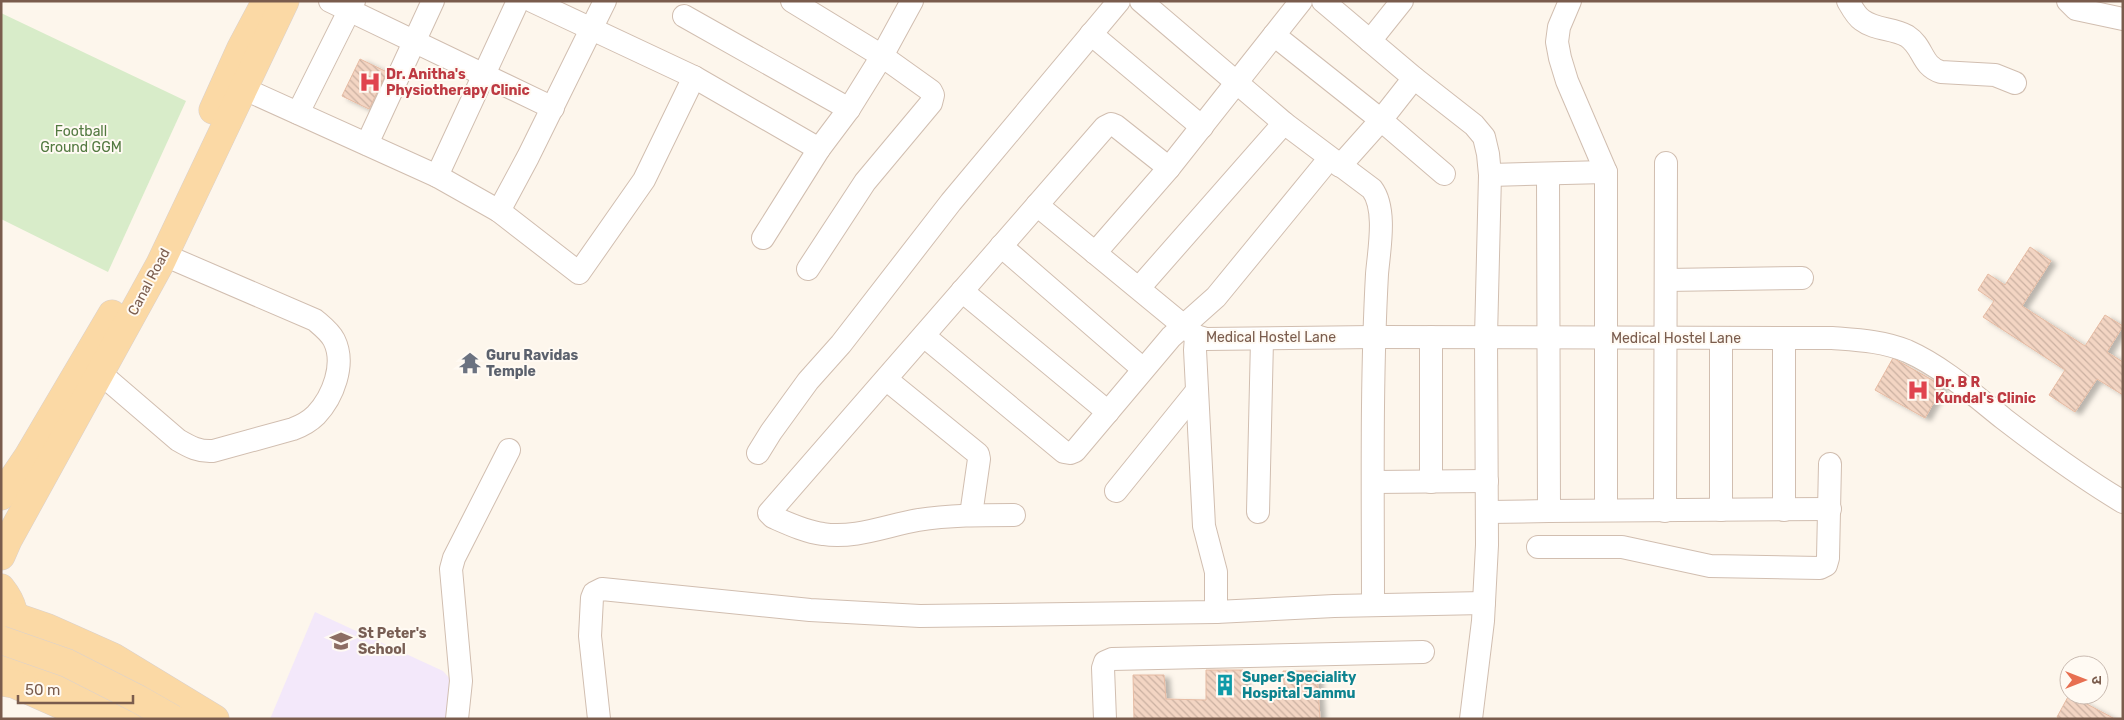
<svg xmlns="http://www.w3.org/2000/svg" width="2124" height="720" viewBox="0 0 2124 720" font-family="Rubik,'Noto Sans Devanagari',sans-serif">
<defs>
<pattern id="building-back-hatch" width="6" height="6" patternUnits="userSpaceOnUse" patternTransform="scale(1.25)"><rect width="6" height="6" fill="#f3d5c3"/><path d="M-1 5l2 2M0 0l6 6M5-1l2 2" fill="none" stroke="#cab0a1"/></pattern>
<filter id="shadow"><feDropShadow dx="5.5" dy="3" stdDeviation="2.5" flood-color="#0004"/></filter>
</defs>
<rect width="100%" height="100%" fill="#fdf6ec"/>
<path fill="#f3e8fa" d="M 315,612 L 443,671 L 457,687 L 445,719 L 270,719 Z"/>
<path fill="#d8ecc9" d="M 1,13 L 186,101 L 108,272 L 1,219 Z"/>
<g fill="url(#building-back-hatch)" stroke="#e6bba3" filter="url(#shadow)">
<path d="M 360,59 L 387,72 L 369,109 L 342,96 Z"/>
<path d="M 2030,247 L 2051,261 L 2022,306 L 2085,346 L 2105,315 L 2123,326 L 2107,352 L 2123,362 L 2123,395 L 2097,379 L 2075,412 L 2049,395 L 2065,370 L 1983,317 L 1994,301 L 1978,290 L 1988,274 L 2005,285 Z"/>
<path d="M 1893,358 L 1943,386 L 1925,418 L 1875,390 Z"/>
<path d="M 1206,670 L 1243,670 L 1245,695 L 1285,695 L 1283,671 L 1317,671 L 1320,719 L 1134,719 L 1133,675 L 1164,675 L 1166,699 L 1206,700 Z"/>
<path d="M 2069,695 L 2070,695 L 2115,719 L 2061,719 L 2057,717 Z"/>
</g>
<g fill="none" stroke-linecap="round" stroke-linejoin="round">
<g stroke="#d1beb0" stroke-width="24">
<g id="minor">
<path d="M 330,1 L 553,108"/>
<path d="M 532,1 L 694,77 L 819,149"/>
<path d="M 792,1 L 882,56 L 931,91 L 933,95 L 931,103 L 865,182 L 808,269"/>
<path d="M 1141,1 L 1284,123 L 1372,189 C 1387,209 1379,250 1377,274 C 1371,384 1373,495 1373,605"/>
<path d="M 1323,1 L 1414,78 L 1474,125 L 1484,137 L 1488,154 L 1490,175 L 1486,337 L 1487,545 L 1483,621 L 1471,719"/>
<path d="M 1570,1 L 1559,27 L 1557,42 L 1560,58 L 1567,81 L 1606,172 L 1606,510"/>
<path d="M 1848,1 C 1852,8 1856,16 1862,20 C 1875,30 1893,28 1907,36 C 1924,47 1921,66 1941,72 L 1995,75 L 2015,83"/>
<path d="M 2068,1 L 2076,9 L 2123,19"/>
<path d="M 684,16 L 849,109"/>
<path d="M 1091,34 L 1202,127"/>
<path d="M 1274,35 L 1381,120 L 1444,174"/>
<path d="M 1370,41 L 1402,1"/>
<path d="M 229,82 L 437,176 L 499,211 L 579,273 L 644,180 L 694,77"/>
<path d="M 298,113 L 354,1"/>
<path d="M 367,144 L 433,1"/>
<path d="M 1340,166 L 1381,120 L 1414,78"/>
<path d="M 1548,174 L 1549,511 L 1830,509"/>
<path d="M 1490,175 L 1606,172"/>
<path d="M 437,176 L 518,1"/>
<path d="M 1037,205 L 1196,336 L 1206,339 L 1373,337 L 1832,338 C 1858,340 1883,341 1907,351 C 1943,367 1974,395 2004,419 C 2043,449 2081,477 2123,502"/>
<path d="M 499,211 L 528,157 L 605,1"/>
<path d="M 763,238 L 819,149 L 849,109 L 882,56 L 912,1"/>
<path d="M 1001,246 L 1143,369"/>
<path d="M 1095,253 L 1169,168 L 1301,1"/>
<path d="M 1666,280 L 1802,278"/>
<path d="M 1139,288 L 1284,123"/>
<path d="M 962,291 L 1108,412"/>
<path d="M 924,336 L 1064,452 L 1070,453 L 1075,451 L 1171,337 L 1216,297 L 1329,159"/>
<path d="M 1196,336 L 1195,350 L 1204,526 L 1216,572 L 1216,612"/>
<path d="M 1784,338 L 1784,510"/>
<path d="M 100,373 L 178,440 C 190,447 199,452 213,451 L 293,429 C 301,426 309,422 316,415 C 333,397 346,364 334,340 C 330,332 322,326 315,320 L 164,255"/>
<path d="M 887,380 L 978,454 L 979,459 L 971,515"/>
<path d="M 758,453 L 771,432 L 808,381 L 841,344 L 951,202 L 1119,1"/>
<path d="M 1373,482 L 1487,481"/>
<path d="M 1431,482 L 1431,337"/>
<path d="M 1116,491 L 1196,392"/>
<path d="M 1721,510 L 1721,339"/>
<path d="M 1665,511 L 1666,163"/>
<path d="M 1258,512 L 1262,340"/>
<path d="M 1488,512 L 1549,511"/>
<path d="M 1014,515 C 982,515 949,515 918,520 C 888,525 855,539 823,534 C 806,532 789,524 773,517 L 769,513 L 1105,127 L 1111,124 L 1116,126 L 1169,168"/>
<path d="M 1538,547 L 1622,547 L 1710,566 L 1820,568 L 1826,565 L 1828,558 L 1830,464"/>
<path d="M 457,719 L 461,681 L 451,569 L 454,558 L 509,450"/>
<path d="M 599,719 L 590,636 L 592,598 L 594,593 L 602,589 L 810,610 L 920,616 L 1216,612 L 1334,606 L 1484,603"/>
<path d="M 1105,719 L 1103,668 L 1105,662 L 1112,659 L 1423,652"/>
</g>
</g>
<g stroke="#dad1cd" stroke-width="29">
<g id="major">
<path d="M 213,110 L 241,48 L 266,1"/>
<path d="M 1,496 L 27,458 L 112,314"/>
<path d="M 1,556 L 8,540 L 160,264 L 285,1"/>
<path d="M 1,588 C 13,603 16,616 14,635"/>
<path d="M 16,617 L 48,628 L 113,657 L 215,719"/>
<path d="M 1,662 L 62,683 L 136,719"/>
<path d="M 2,682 L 14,684 L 93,719"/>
</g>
</g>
<use href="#minor" stroke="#fff" stroke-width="22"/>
<use href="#major" stroke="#fbd9a5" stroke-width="28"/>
<g stroke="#dad1cd" stroke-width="29" stroke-linecap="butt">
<path id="major-bridge" d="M 1,640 L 67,663 L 138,699 L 173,719"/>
</g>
<use href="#major-bridge" stroke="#fbd9a5" stroke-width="28"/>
</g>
<defs>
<g id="hospital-bare" transform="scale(1.725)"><path d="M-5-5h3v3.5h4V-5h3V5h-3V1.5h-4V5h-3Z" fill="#e0444e" stroke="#fffaf3" stroke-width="2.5" paint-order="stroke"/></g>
<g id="temple-bare" transform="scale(1.725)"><path d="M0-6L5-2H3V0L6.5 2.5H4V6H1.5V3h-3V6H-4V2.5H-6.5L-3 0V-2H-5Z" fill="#6b7280" stroke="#fffaf3" stroke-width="2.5" paint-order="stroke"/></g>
<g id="school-bare" transform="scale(1.725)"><path d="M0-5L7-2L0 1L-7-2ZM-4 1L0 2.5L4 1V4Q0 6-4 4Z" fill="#8d6e63" stroke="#fffaf3" stroke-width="2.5" paint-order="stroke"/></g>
<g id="building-bare" transform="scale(1.725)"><path d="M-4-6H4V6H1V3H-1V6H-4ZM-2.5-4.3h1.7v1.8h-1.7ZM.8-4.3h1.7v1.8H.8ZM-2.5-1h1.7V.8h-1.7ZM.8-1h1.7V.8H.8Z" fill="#0f9aa8" stroke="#fffaf3" stroke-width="2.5" paint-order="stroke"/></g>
</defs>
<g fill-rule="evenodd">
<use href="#hospital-bare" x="370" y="82"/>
<use href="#temple-bare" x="470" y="363"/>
<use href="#hospital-bare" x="1918" y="390"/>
<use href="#school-bare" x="341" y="641"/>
<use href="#building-bare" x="1225" y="685"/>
</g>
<g text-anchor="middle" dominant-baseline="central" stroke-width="4" stroke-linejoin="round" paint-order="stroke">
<g font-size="14" font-weight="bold" fill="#be3a42" stroke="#fffaf3" text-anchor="start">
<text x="386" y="74">Dr. Anitha's<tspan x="386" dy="16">Physiotherapy Clinic</tspan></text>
<text x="1935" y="382">Dr. B R<tspan x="1935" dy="16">Kundal's Clinic</tspan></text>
</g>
<g font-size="14" fill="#537a41" stroke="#fffaf3">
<text x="81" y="131">Football<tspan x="81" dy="16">Ground GGM</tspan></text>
</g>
<g font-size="14" fill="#7a5c4d" stroke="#fffaf3">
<text transform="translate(149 282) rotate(-62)">Canal Road</text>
<text x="1271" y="337">Medical Hostel Lane</text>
<text x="1676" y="338">Medical Hostel Lane</text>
</g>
<g font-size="14" font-weight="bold" fill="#5b616d" stroke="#fffaf3" text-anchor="start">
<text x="486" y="355">Guru Ravidas<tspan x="486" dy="16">Temple</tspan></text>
</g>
<g font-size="14" font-weight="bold" fill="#785e54" stroke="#fffaf3" text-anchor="start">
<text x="358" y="633">St Peter's<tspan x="358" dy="16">School</tspan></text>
</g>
<g font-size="14" font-weight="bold" fill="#0d838f" stroke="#fffaf3" text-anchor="start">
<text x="1242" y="677">Super Speciality<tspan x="1242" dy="16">Hospital Jammu</tspan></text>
</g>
</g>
<rect width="2124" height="720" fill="none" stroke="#7a5c4d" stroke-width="5"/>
<g transform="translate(2084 680) rotate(90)"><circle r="24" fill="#fffaf3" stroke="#cabbb1"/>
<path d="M0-4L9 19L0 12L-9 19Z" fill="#e76f51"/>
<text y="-8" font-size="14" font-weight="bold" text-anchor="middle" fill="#7a5c4d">उ</text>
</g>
<path d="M18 695v8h115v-8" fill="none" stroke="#7a5c4d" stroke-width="2.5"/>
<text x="25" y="695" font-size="15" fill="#7a5c4d" stroke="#fffaf3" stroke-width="4" paint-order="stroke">50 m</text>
</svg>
